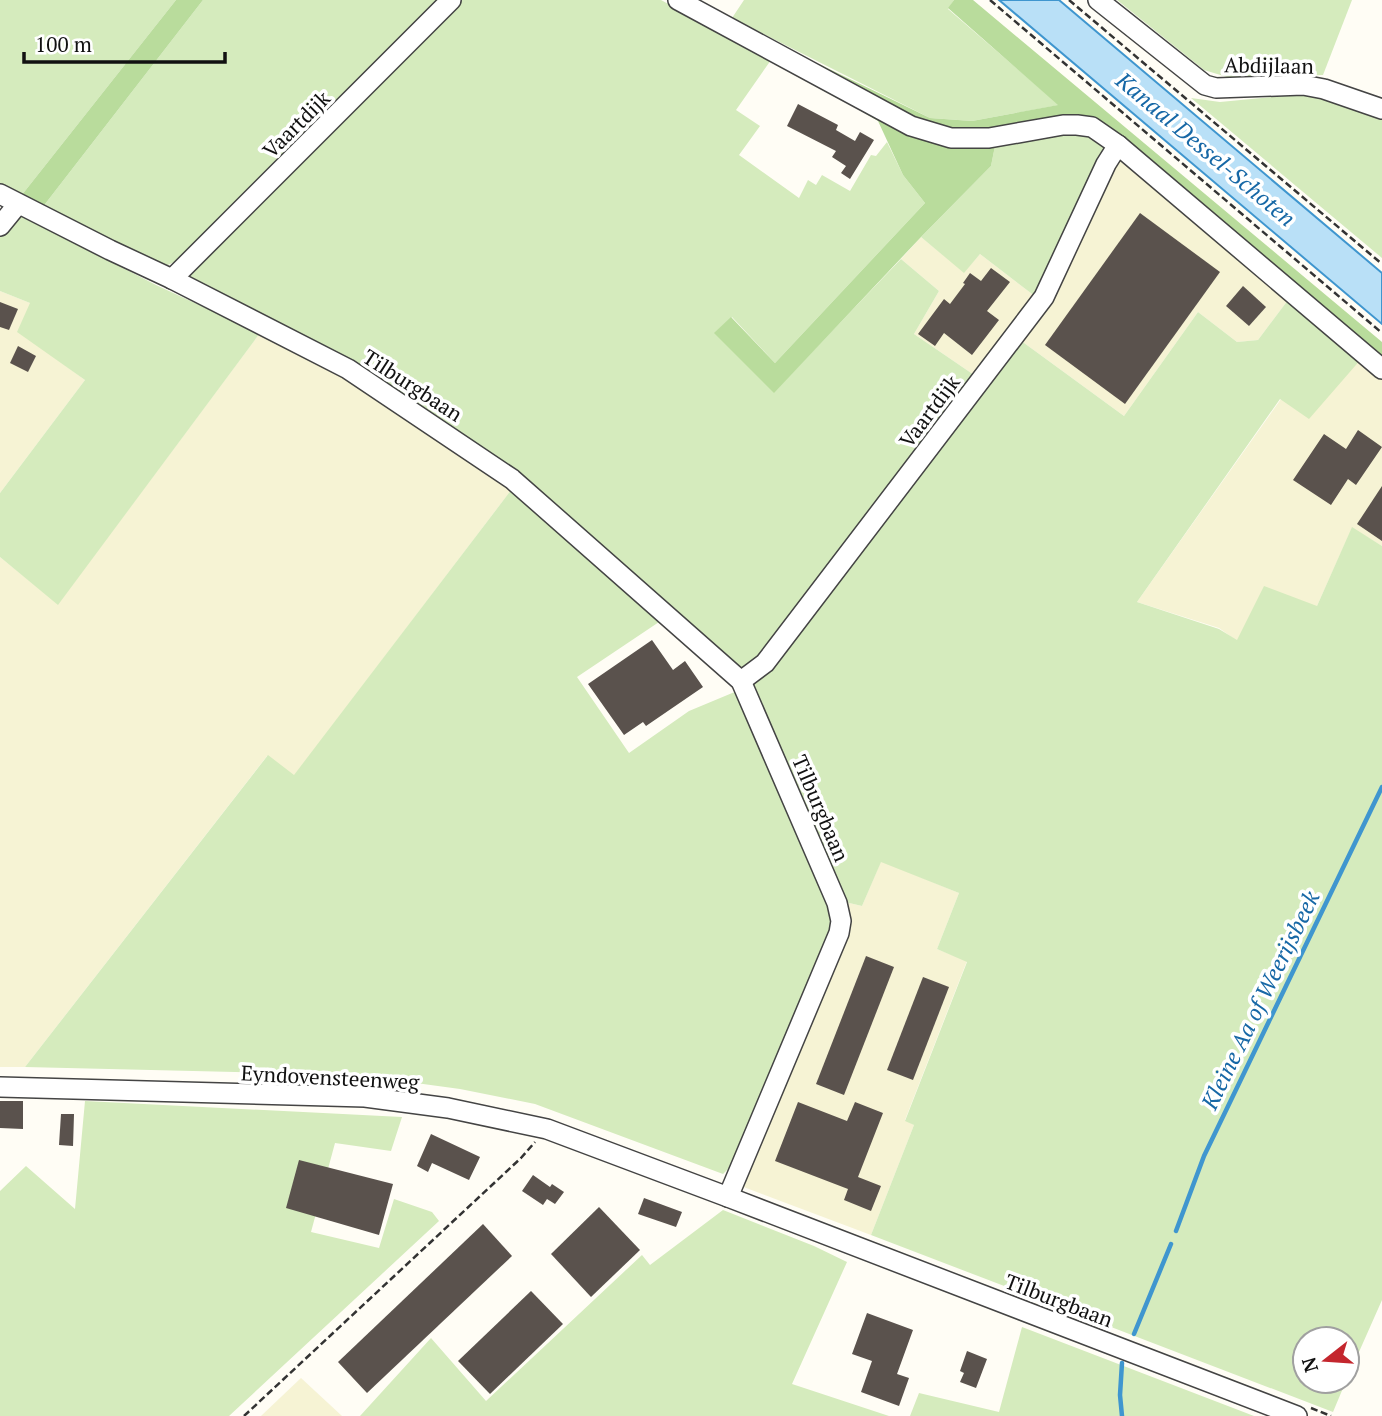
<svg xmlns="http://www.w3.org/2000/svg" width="1382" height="1416" viewBox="0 0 1382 1416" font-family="'PT Serif',serif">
<rect width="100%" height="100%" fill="#fffdf5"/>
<g fill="#f6f3d4">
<path d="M 1114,159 L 1120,160 L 1288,300 L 1258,340 L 1237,342 L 1198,312 L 1124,416 L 1020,340 Z"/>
<path d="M 921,237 L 964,272 L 980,254 L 1036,297 L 977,377 L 914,334 L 939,291 L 901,259 Z"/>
<path d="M 0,291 L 30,303 L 48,353 L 85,380 L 0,493 Z"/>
<path d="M 260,333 L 348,378 L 512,489 L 294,776 L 267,756 L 25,1067 L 0,1067 L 0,557 L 58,604 Z"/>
<path d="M 1362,358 L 1382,376 L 1382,546 L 1352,528 L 1317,606 L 1237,641 L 1219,628 L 1137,602 L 1281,399 Z"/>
<path d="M 881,861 L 959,893 L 937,949 L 967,961 L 905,1120 L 914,1125 L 871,1235 L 741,1186 L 845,902 L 862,906 Z"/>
<path d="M 301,1378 L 342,1416 L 261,1416 Z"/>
</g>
<g fill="#d5ebbd">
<path d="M 0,0 L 176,0 L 21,196 L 0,186 Z"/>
<path d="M 203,0 L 439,0 L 178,260 L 166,266 L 154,263 L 42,208 Z"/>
<path d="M 462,0 L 661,0 L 771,60 L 736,110 L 760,126 L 739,155 L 799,198 L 808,180 L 816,185 L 822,175 L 850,191 L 871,155 L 876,156 L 887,142 L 903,175 L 925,203 L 775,363 L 732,317 L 715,333 L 774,392 L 901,259 L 939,291 L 914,334 L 977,377 L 760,661 L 739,671 L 632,574 L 509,465 L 395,390 L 189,278 L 192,271 Z"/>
<path d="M 744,0 L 954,0 L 948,9 L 1059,105 L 972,121 L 930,118 L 732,18 Z"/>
<path d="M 1117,0 L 1352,0 L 1323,75 L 1240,78 L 1227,77 L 1204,70 Z"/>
<path d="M 1303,94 L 1320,97 L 1382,120 L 1382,258 L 1191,98 L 1220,102 Z"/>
<path d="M 1072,130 L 1088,133 L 1105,146 L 1036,297 L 980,254 L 964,273 L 921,237 L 991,166 L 995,146 Z"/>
<path d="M 17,213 L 156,285 L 260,333 L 58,605 L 0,557 L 0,493 L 85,380 L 17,332 L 30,303 L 0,291 L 0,236 Z"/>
<path d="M 1288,300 L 1362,358 L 1309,419 L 1280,399 L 1137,602 L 1219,629 L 1237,640 L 1264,586 L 1317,606 L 1352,527 L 1382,546 L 1382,1300 L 1347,1379 L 1347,1339 L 1305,1339 L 1305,1381 L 1346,1381 L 1333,1412 L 871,1235 L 914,1125 L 905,1121 L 967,962 L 937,949 L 959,893 L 881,862 L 862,906 L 845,902 L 777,739 L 750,681 L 1020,340 L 1124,416 L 1198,312 L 1237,342 L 1258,340 Z"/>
<path d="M 512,489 L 662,620 L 577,677 L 629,753 L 689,711 L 737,691 L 826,898 C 831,917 832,926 826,945 L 729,1168 L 723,1174 L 535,1104 L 460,1089 L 357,1075 L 25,1067 L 268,755 L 294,775 Z"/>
<path d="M 85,1101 L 402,1117 L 391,1151 L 335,1143 L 311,1232 L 379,1248 L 394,1199 L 432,1212 L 439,1221 L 229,1416 L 0,1416 L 0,1191 L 26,1166 L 75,1209 Z"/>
<path d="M 723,1210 L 814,1246 L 847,1262 L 792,1384 L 889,1416 L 360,1416 L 431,1338 L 486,1401 L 642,1255 L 650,1265 Z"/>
<path d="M 1022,1327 L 1254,1416 L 910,1416 L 919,1393 L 999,1412 Z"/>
</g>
<g fill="#b9dc9c">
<path d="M 176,0 L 203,0 L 42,208 L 21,196 Z"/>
<path d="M 954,0 L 973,0 L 1382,342 L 1382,366 L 1100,123 L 995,146 L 991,166 L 921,237 L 774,393 L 714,333 L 731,317 L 775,363 L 925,203 L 903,175 L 878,121 L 809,80 L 819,64 L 930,118 L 972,121 L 1058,105 L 948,8 Z"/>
</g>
<path fill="#b9e0f7" stroke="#3f96cf" stroke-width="2" d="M 999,0 L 1059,0 L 1382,273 L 1382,324 Z"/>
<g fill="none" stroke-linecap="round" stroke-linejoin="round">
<g stroke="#3f96cf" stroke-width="4.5">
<path d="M 1176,1231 L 1204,1156 L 1382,787"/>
<path d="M 1134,1334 L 1171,1244"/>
<path d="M 1122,1416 L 1120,1395 L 1122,1363"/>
</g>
</g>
<g fill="#5a524d">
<path d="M 798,104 L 838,125 L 836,130 L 855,141 L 860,132 L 874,140 L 850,179 L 841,173 L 846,166 L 832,157 L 836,151 L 787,126 Z"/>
<path d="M 1140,213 L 1220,272 L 1125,404 L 1045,345 Z"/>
<path d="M 991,268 L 1010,282 L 987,311 L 999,320 L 972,355 L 944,333 L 935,346 L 918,334 L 944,299 L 950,304 L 965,284 L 963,283 L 970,273 L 981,281 Z"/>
<path d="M 1243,286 L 1266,307 L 1249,326 L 1226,306 Z"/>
<path d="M 0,302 L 18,309 L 9,330 L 0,327 Z"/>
<path d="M 18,346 L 36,356 L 28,372 L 10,363 Z"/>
<path d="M 1358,430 L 1382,447 L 1356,485 L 1348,479 L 1331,505 L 1293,480 L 1324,434 L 1346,449 Z"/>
<path d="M 1382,486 L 1382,541 L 1357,524 Z"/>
<path d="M 652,640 L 673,670 L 685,661 L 703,687 L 646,726 L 643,722 L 624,735 L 588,684 Z"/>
<path d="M 866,956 L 894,967 L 844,1095 L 816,1084 Z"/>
<path d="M 923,977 L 949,987 L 913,1080 L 887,1070 Z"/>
<path d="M 0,1101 L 23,1101 L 23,1129 L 0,1128 Z"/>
<path d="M 798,1102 L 847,1121 L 855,1102 L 883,1113 L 858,1177 L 881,1186 L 871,1211 L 844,1200 L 848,1189 L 775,1161 Z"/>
<path d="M 61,1114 L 74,1114 L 73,1146 L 59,1145 Z"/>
<path d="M 431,1134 L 480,1157 L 469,1180 L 432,1163 L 428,1172 L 417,1166 Z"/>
<path d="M 299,1160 L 393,1184 L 379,1235 L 286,1208 Z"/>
<path d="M 533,1175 L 550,1187 L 552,1184 L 564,1192 L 555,1204 L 547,1199 L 543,1205 L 522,1191 Z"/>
<path d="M 644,1198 L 682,1212 L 676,1227 L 638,1214 Z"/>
<path d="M 599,1207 L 640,1250 L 591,1297 L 551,1254 Z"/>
<path d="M 483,1224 L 512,1256 L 367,1393 L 338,1362 Z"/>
<path d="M 531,1291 L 563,1324 L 490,1394 L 458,1361 Z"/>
<path d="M 867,1313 L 913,1330 L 897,1374 L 909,1378 L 899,1406 L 861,1392 L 872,1361 L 852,1354 Z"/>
<path d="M 967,1351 L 987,1359 L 976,1388 L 960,1382 L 964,1373 L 960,1371 Z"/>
</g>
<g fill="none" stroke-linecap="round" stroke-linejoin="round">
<g stroke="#444" stroke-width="22">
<g id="minor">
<path d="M 678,0 L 911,126 L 951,138 L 989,138 L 1063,125 L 1077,125 L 1092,127 L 1118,145 L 1382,369"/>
<path d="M 1098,0 L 1205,85 L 1216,88 L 1303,85 L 1324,89 L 1382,109"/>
<path d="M 0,194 L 110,250 L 172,279 L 348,369 L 512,479 L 741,681 L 837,903 L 841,921 L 839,933 L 728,1197"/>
<path d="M 0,226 L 18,204"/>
<path d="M 172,279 L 451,0"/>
<path d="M 741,681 L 765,663 L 1044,297 L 1106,164 L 1118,145"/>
<path d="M 0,1087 L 365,1097 L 448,1108 L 547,1129 L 728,1197 L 1297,1416"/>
</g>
</g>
<g stroke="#333" stroke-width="2.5" stroke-dasharray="7 3.5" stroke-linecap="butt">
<path d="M 990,0 L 1382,333"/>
<path d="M 1069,0 L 1382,264"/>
<path d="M 1311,1408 L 1331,1416"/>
<path d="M 244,1416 L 521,1158 L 535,1142"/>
</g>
<use href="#minor" stroke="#fff" stroke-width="19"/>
</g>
<g text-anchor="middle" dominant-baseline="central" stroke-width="7" stroke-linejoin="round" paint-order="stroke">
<g font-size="21" fill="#111" stroke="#fff">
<text transform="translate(1269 65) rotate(1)">Abdijlaan</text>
<text transform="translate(296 124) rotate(-45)">Vaartdijk</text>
<text transform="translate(413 385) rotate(33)">Tilburgbaan</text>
<text transform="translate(929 411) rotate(-53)">Vaartdijk</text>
<text transform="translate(821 808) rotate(67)">Tilburgbaan</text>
<text transform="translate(330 1077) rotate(3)">Eyndovensteenweg</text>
<text transform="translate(1059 1300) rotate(21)">Tilburgbaan</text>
</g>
<g font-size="23" font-style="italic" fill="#1768a6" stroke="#fff">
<text transform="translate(1206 149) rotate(40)">Kanaal Dessel-Schoten</text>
<text transform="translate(1260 1000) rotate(-64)">Kleine Aa of Weerijsbeek</text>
</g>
</g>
<g transform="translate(1326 1360) rotate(253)"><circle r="33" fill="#ffffff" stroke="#a0a0a0" stroke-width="2"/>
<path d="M0-5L12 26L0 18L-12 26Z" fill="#c4262e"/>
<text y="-10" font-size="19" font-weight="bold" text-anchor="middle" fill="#111111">N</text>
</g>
<path d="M24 52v10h201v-10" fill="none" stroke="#111111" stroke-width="3.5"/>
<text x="35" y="52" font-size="21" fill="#111111" stroke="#ffffff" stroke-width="5" paint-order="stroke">100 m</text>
</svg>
